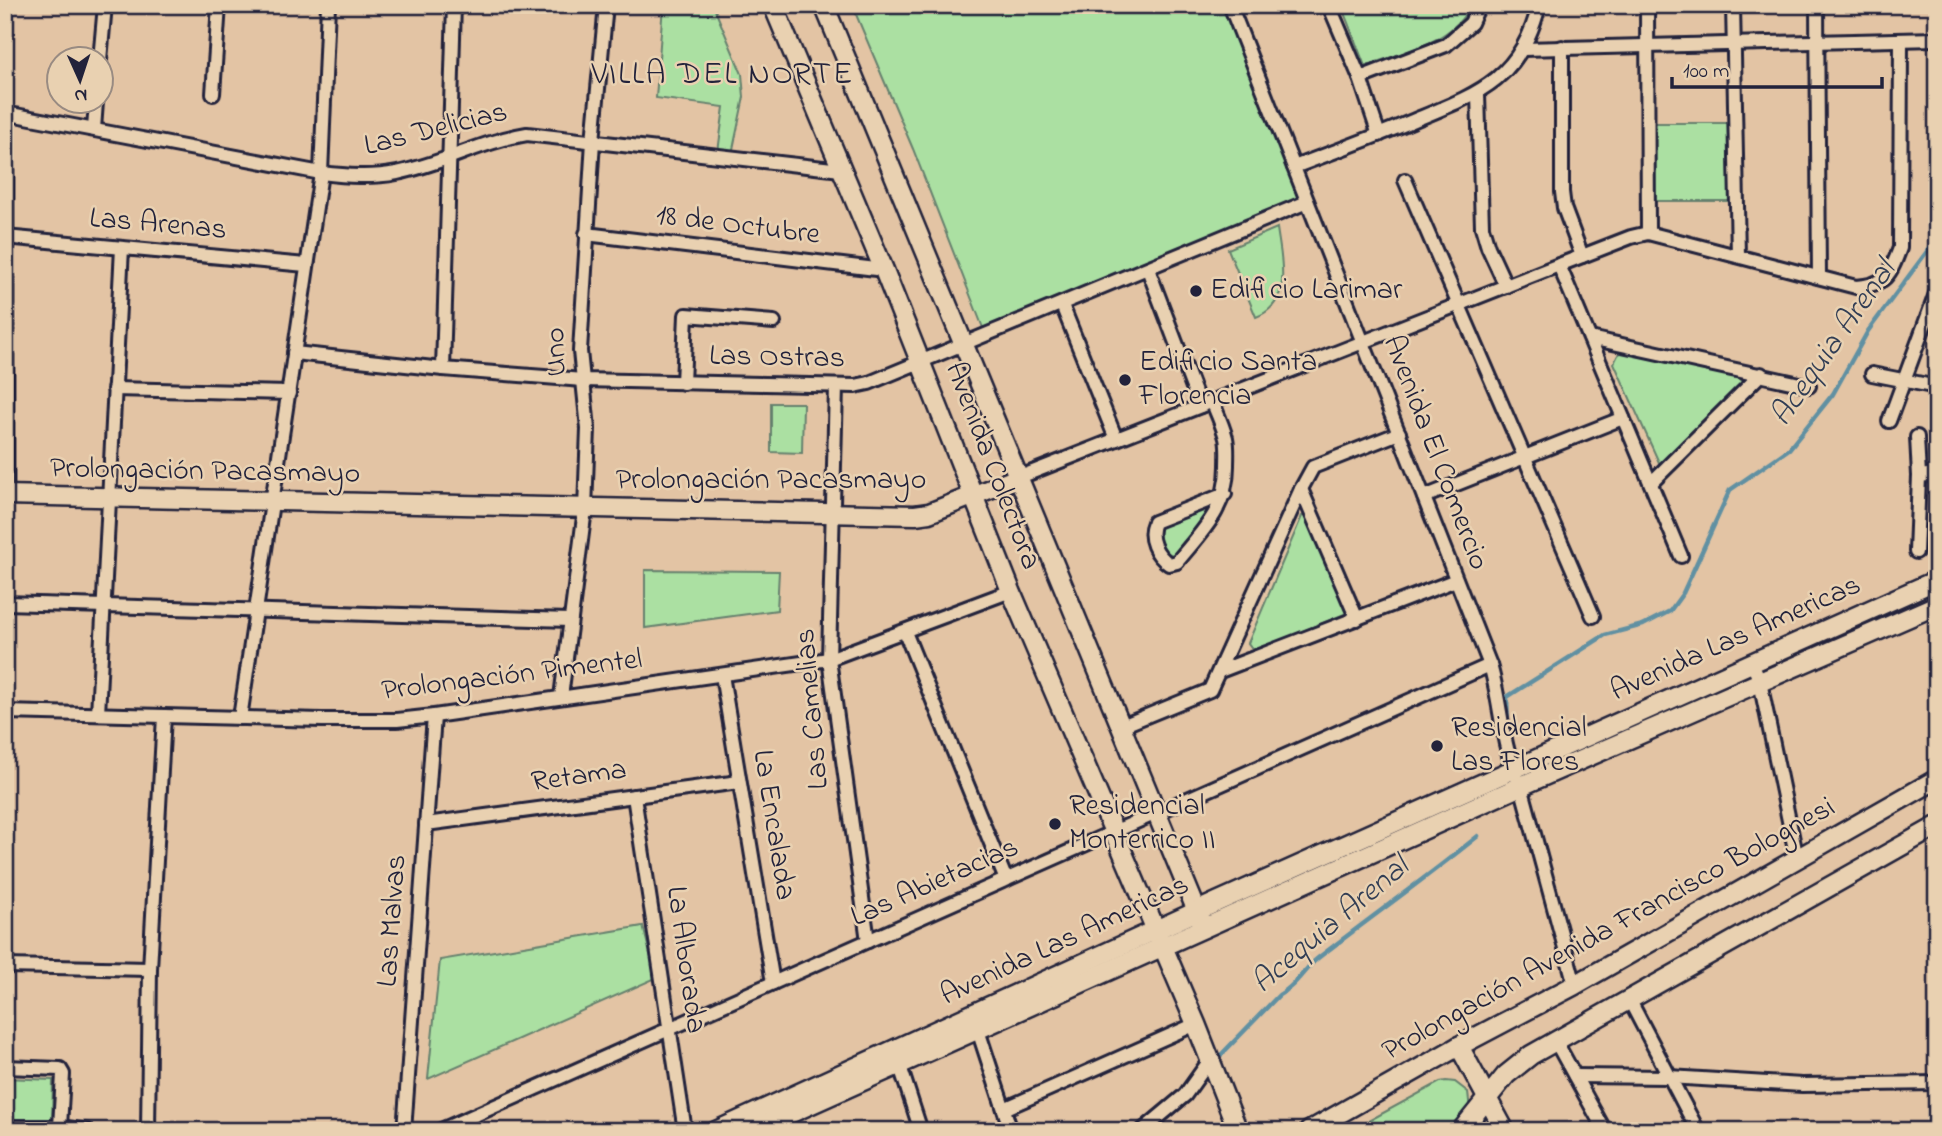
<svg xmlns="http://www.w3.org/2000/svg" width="1942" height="1136" viewBox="0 0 1942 1136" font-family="'Indie Flower',sans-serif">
<rect width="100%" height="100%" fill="#e3c4a4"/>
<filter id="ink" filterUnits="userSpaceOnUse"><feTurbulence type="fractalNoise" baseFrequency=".0143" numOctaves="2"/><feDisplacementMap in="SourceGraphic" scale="14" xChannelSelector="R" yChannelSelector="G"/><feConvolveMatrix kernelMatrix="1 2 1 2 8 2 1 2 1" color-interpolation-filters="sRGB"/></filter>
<g filter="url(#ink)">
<g fill="#abe0a2" stroke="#66816e" stroke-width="2">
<path d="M 663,5 L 713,5 L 742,74 L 744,97 L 732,154 L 718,152 L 724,107 L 656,98 Z"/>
<path d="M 852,5 L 1223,5 L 1302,199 L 985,333 L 913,149 Z"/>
<path d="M 1341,5 L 1471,5 C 1451,44 1403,52 1365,66 Z"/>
<path d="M 1655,123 L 1731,123 L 1732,201 L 1655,201 Z"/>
<path d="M 1277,228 C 1281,259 1294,303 1256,317 L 1228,249 Z"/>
<path d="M 1623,351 L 1741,378 L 1742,385 L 1661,467 L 1614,363 L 1618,355 Z"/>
<path d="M 771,403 L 803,403 L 802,453 L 771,452 Z"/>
<path d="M 1209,503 L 1214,510 L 1177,555 C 1159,555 1156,540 1156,525 Z"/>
<path d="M 1302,516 L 1306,516 L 1347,613 L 1254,651 L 1248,643 Z"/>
<path d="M 645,570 L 779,571 L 777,610 L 645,628 Z"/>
<path d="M 643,926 L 656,978 L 428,1079 L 440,960 Z"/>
<path d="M 5,1078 L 53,1080 L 52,1121 L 5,1120 Z"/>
<path d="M 1446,1081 L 1455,1082 L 1468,1092 L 1470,1111 L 1463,1120 L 1444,1131 L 1350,1131 L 1440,1082 Z"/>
</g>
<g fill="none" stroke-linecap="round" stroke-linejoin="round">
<g stroke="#6090a2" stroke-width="4.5">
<path d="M 1508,728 L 1507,697 L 1605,635 L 1643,625 L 1670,611 L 1683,593 L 1730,490 L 1789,449 L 1833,394 L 1868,331 L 1937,238"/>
<path d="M 1218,1058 L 1279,995 C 1296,986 1304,969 1318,958 C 1371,917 1426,878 1478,836"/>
</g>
<g stroke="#22223b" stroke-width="18">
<g id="street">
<path d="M 1230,5 L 1490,665 C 1502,705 1501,749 1521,786 L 1575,985"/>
<path d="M 1329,5 L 1360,78 L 1379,135"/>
<path d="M 1647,5 L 1648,233"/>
<path d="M 1733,5 L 1738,256"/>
<path d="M 1817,5 L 1819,277"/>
<path d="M 1562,47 L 1562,192 L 1564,208 L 1582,256"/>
<path d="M 1523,49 L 1937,39"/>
<path d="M 100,60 L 105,5"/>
<path d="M 1360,78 L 1446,45 L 1471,23 L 1479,5"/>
<path d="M 213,94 L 219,5"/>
<path d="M 1478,94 L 1482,227 L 1488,247 L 1506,286"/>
<path d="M 5,113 L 321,173 C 347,176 371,178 397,173 C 442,164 483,141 527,134 L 841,170"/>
<path d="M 6,113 L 6,495"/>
<path d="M 94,129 L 96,102"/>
<path d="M 1294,167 C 1333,152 1372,138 1410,122 C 1475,95 1521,81 1539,5"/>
<path d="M 1405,180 L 1593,616"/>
<path d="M 586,234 L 884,270"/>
<path d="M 5,237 L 306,265"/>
<path d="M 1559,265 L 1681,556"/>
<path d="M 1148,269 L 1200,406"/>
<path d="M 1062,305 L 1116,439"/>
<path d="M 1590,338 L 1809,386"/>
<path d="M 294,353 L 443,369 L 583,380 L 855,386 L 869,383 L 1307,202"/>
<path d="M 443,369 L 454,5"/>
<path d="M 1872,374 L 1937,387"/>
<path d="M 683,383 L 686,315 L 774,322"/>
<path d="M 836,387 L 829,659 L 868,941"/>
<path d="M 114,389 L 289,393"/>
<path d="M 1212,401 C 1217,413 1223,426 1226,438 C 1228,447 1227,457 1227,466 C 1227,509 1203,530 1177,562 L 1169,564 C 1156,555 1147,538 1154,522 L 1225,494"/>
<path d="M 1889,421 L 1937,291"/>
<path d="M 1919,476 L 1937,474"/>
<path d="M 1020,477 L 1559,265 L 1631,237 L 1648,233 L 1856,287 C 1886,285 1890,275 1900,248 L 1901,40"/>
<path d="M 1651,483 L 1761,374"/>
<path d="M 1301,489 L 1357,619"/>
<path d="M 1424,497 L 1623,418"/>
<path d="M 1916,552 L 1919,476 L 1917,437"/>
<path d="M 5,603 L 570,620"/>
<path d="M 905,632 L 1006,880"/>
<path d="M 1752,663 L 1760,682 L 1797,859"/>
<path d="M 1220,671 L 1456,580"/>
<path d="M 722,675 L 773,983"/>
<path d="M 561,697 L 585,509 L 588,429 L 580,351 L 593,141 L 606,5"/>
<path d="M 5,712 L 322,720 L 397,720 L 434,716 L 829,659 L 1011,591"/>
<path d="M 98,714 L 122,248"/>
<path d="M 240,718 L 321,173 L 328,5"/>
<path d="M 1122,726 L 1210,690 L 1301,489 L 1313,467 L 1399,433"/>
<path d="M 634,796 L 685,1131"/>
<path d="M 426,824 L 739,782"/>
<path d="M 5,966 L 150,969"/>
<path d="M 1629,999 L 1698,1131"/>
<path d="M 976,1024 L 1011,1131"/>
<path d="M 1555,1040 L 1605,1131"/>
<path d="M 899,1063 L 921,1131"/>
<path d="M 5,1067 L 60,1069 L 63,1074 L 60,1127 L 5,1127"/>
<path d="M 1575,1076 L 1669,1077 L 1802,1085 L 1937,1083"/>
<path d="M 1004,1109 L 1196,1024"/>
<path d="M 60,1127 L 88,1131"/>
<path d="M 148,1131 L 150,969 L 164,716"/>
<path d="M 404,1131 L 434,716"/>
<path d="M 439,1131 L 1490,665"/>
<path d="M 1142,1131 L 1185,1095 L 1210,1060"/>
</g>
</g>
<g stroke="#22223b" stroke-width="23">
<g id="secondary">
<path d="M 773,5 L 884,270 L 1011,591 L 1196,1024 L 1238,1131"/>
<path d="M 824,5 L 1201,921"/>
<path d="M 5,495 L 915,515 L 929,513 L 1020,477"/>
<path d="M 1459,1046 L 1505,1131"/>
<path d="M 716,1131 L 1217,902 L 1937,580"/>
<path d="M 751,1131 L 1521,786 L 1937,605"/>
<path d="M 1309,1131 L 1459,1046 L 1575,985 L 1937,779"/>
<path d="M 1461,1131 L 1506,1075 L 1531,1055 L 1937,826"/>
</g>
</g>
<use href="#street" stroke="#e9d1b1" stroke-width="12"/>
<use href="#secondary" stroke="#e9d1b1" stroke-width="18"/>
</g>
</g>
<g fill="#22223b" stroke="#e9d1b1" stroke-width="2.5">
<circle cx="1196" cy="291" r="7"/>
<circle cx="1125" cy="380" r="7"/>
<circle cx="1437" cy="746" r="7"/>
<circle cx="1055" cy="824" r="7"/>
</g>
<g text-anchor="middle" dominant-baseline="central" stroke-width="5" stroke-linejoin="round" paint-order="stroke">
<g font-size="30" fill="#22223b" stroke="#e9d1b1">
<text transform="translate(436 130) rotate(-14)">Las Delicias</text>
<text transform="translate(158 225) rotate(5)">Las Arenas</text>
<text transform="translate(738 226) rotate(7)">18 de Octubre</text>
<text transform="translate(557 352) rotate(-92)">Uno</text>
<text transform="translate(777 358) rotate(1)">Las Ostras</text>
<text transform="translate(1435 453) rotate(69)">Avenida El Comercio</text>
<text transform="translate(992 466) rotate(69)">Avenida Colectora</text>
<text transform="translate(205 472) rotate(1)">Prolongación Pacasmayo</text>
<text x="771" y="481">Prolongación Pacasmayo</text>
<text transform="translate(1736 639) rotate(-24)">Avenida Las Americas</text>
<text transform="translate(512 676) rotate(-7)">Prolongación Pimentel</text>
<text transform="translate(813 709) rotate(-95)">Las Camelias</text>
<text transform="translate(579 777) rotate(-8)">Retama</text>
<text transform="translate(773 825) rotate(81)">La Encalada</text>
<text transform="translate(935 883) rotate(-24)">Las Abietacias</text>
<text transform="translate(393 921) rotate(-86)">Las Malvas</text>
<text transform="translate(1609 930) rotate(-29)">Prolongación Avenida Francisco Bolognesi</text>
<text transform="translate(1065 941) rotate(-25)">Avenida Las Americas</text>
<text transform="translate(685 960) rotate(82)">La Alborada</text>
</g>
<g font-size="30" fill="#22223b" stroke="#e9d1b1" text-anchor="start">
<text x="1210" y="291">Edificio Larimar</text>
<text x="1139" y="363">Edificio Santa<tspan x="1139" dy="34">Florencia</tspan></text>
<text x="1451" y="729">Residencial<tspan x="1451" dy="34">Las Flores</tspan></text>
<text x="1069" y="807">Residencial<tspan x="1069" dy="34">Monterrico II</tspan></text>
</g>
<g font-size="32" letter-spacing="2" fill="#22223b" stroke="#e9d1b1">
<text x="723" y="75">VILLA DEL NORTE</text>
</g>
<g font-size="32" font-style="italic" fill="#323e55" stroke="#e9d1b1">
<text transform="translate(1834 344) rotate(-55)">Acequia Arenal</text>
<text transform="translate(1331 926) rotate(-40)">Acequia Arenal</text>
</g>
</g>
<rect width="1942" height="1136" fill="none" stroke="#e9d1b1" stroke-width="28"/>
<rect x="14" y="14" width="1914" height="1108" fill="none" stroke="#22223b" stroke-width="2.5" filter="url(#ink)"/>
<g transform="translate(80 80) rotate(177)"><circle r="33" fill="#e9d1b1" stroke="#998b82" stroke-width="2"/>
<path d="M0-5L12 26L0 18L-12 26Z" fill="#22223b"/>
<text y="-10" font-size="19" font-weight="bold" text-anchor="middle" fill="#22223b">N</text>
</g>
<path d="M1672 77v10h210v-10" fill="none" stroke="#22223b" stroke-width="3.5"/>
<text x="1683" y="77" font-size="21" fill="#22223b" stroke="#e9d1b1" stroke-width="5" paint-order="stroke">100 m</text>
</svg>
